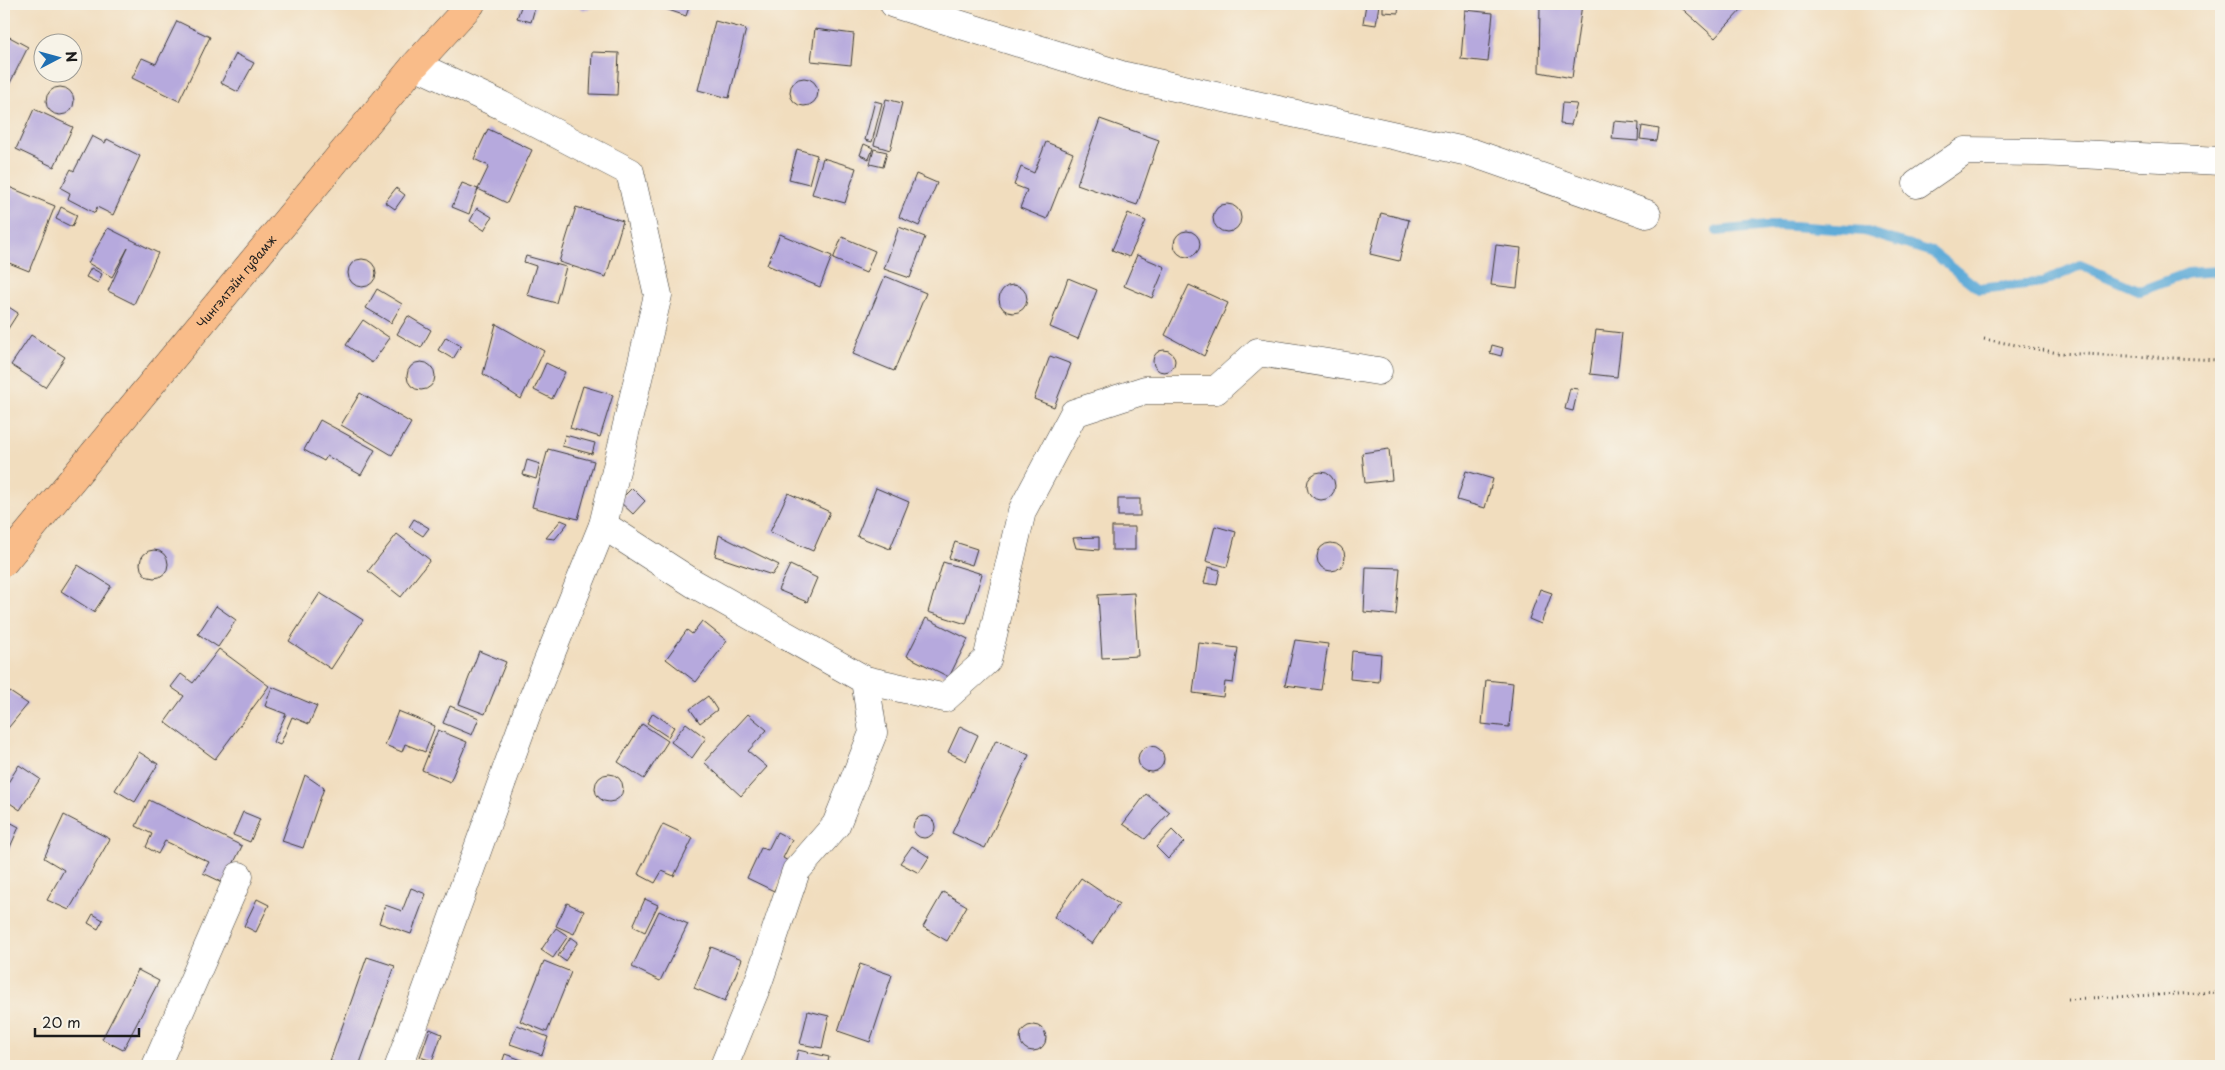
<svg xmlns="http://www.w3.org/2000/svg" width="2225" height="1070" viewBox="0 0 2225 1070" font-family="'Playpen Sans',sans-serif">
<rect width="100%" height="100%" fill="#f7f3e8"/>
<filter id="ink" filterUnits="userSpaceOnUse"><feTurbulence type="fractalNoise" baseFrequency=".02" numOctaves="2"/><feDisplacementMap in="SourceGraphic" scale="10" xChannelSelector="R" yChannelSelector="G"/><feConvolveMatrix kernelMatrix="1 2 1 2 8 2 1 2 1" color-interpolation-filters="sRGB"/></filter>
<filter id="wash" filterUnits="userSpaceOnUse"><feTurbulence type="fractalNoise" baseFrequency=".0096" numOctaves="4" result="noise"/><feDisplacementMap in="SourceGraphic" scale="20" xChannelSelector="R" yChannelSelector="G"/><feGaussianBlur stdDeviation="1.12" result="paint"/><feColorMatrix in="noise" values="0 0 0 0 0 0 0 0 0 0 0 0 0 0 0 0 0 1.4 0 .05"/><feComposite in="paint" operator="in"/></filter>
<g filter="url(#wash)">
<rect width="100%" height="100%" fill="#f1ddbe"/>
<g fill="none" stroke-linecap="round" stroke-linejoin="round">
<path stroke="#5fabd8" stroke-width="10" d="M 1717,231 L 1777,225 L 1864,231 L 1932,252 L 1979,289 L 2044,282 L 2080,265 L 2140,291 L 2188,273 L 2221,271"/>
</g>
<g id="blocks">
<g fill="#b6a9dd">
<path d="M 522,4 L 536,4 L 531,22 L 517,18 Z"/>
<path d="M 574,4 L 597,4 L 594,7 L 584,10 Z"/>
<path d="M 651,4 L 690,4 L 686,16 Z"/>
<path d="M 1366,4 L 1379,4 L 1376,25 L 1363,23 Z"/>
<path d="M 1383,4 L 1399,4 L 1398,13 L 1383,12 Z"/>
<path d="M 1540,4 L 1582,4 L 1572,78 L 1539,72 Z"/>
<path d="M 1677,4 L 1738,4 L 1743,8 L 1715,38 Z"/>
<path d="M 1465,10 L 1493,13 L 1488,62 L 1461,59 Z"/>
<path d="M 177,21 L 210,37 L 179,101 L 132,78 L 142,58 L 156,64 Z"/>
<path d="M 715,21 L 746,29 L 729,98 L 698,90 Z"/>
<path d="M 815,29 L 854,34 L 851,65 L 811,61 Z"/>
<path d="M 4,34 L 28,47 L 8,87 L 4,85 Z"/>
<path d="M 592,52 L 619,53 L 617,95 L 590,94 Z"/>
<path d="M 236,54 L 254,63 L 238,92 L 221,83 Z"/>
<circle cx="804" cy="92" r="14"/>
<circle cx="60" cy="101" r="14"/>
<path d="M 886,99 L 902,103 L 890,150 L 874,145 Z"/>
<path d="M 875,101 L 882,103 L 872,142 L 865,140 Z"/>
<path d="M 1562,103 L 1577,104 L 1571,125 L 1560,124 Z"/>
<path d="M 34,109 L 73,127 L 54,167 L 16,149 Z"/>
<path d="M 1100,119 L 1159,140 L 1137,205 L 1077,184 Z"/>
<path d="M 1614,121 L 1639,123 L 1638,141 L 1612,139 Z"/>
<path d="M 1642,126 L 1659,129 L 1657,141 L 1640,139 Z"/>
<path d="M 488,129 L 532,150 L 507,203 L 478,189 L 489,166 L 474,159 Z"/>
<path d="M 92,136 L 105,143 L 107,139 L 140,156 L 113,215 L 97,207 L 95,213 L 68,199 L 70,193 L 61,188 L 71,169 L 74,171 Z"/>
<path d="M 1046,142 L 1073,153 L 1047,219 L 1020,208 L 1027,190 L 1014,185 L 1021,167 L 1034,173 Z"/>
<path d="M 864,144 L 873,148 L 869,159 L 860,155 Z"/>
<path d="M 797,149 L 817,155 L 809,184 L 789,179 Z"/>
<path d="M 874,149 L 887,152 L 883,167 L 870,164 Z"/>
<path d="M 823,158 L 856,168 L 845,203 L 812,194 Z"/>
<path d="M 916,174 L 937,183 L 919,226 L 899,217 Z"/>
<path d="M 462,183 L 478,189 L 469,214 L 452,207 Z"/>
<path d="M 4,185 L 55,206 L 29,271 L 4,261 Z"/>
<path d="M 396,188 L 405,195 L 395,209 L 385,202 Z"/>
<circle cx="1227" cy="218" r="14"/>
<path d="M 61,207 L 77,215 L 72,227 L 56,219 Z"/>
<path d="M 576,207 L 623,221 L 606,277 L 559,262 Z"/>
<path d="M 477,208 L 492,217 L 484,230 L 470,221 Z"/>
<path d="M 1128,213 L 1146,221 L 1129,257 L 1112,250 Z"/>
<path d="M 1381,213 L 1409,220 L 1399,261 L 1370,254 Z"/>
<path d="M 899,227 L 925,237 L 910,278 L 884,269 Z"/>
<path d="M 108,228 L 158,253 L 134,304 L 108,291 L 128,248 L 112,277 L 88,263 Z"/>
<circle cx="1187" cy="244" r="13"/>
<path d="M 780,234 L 832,256 L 820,287 L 767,265 Z"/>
<path d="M 842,237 L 875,251 L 866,273 L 833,259 Z"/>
<path d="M 1496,245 L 1521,248 L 1517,288 L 1491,285 Z"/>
<path d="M 1137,255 L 1165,267 L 1152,298 L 1124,286 Z"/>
<path d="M 526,256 L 566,267 L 556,303 L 527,295 L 536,266 L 524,262 Z"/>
<circle cx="362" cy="273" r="14"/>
<path d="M 91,268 L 102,274 L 98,283 L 86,277 Z"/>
<path d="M 885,276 L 926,293 L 894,371 L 853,354 Z"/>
<path d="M 1068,278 L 1097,290 L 1078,339 L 1050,327 Z"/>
<path d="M 1189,285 L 1228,303 L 1204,356 L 1165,335 Z"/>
<circle cx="1013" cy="299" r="14"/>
<path d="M 377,289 L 402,304 L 391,323 L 366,308 Z"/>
<path d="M 4,304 L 18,313 L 4,335 Z"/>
<path d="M 408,316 L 431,330 L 421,348 L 397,334 Z"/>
<path d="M 363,320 L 390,338 L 372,363 L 346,345 Z"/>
<path d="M 496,324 L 544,351 L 521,399 L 483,374 Z"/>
<path d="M 1596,330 L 1622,333 L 1617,377 L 1590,374 Z"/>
<path d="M 31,335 L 65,357 L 45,387 L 11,365 Z"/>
<path d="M 446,337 L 461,346 L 453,359 L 438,350 Z"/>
<path d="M 1492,345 L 1503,348 L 1501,356 L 1490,353 Z"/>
<circle cx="1164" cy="361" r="11"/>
<path d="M 1050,356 L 1071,364 L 1054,407 L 1034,399 Z"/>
<circle cx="421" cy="376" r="14"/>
<path d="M 546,363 L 565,372 L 552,399 L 534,390 Z"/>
<path d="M 583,386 L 613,395 L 600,437 L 570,428 Z"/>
<path d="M 1570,388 L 1578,389 L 1573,411 L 1565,409 Z"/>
<path d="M 360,393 L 411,423 L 392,455 L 341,425 Z"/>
<path d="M 320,420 L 375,450 L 361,475 L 327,456 L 324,461 L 304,450 Z"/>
<path d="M 565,435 L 595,443 L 592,454 L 562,446 Z"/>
<path d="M 548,449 L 594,461 L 578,519 L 532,507 Z"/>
<path d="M 1389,449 L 1392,480 L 1365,483 L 1362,453 Z"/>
<path d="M 527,460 L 540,464 L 536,479 L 523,475 Z"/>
<path d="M 1466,471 L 1493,479 L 1485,508 L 1457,500 Z"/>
<circle cx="1321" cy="486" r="14"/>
<path d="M 632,488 L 645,501 L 633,514 L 619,501 Z"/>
<path d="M 876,488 L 909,502 L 890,549 L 857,536 Z"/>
<path d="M 788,493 L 830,512 L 813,551 L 770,532 Z"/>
<rect x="1118" y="499" width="22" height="17"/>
<path d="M 414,519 L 429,528 L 423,536 L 409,527 Z"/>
<path d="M 561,520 L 568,523 L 555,539 L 546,538 Z"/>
<path d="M 1215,526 L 1236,532 L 1227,567 L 1206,561 Z"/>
<rect x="1112" y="527" width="23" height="23"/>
<path d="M 397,534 L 430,560 L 401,597 L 368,571 Z"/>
<path d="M 719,535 L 779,565 L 772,575 L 715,556 Z"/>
<path d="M 1099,537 L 1099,550 L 1076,548 L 1073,538 Z"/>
<path d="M 955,542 L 977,549 L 972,565 L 949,558 Z"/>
<circle cx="1331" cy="557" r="14"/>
<circle cx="154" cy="564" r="14"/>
<path d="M 943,562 L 982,574 L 966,624 L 928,612 Z"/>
<path d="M 78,565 L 111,586 L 94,612 L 61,591 Z"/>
<path d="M 790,565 L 817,578 L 807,602 L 778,590 Z"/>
<path d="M 1208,567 L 1220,570 L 1217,585 L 1204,583 Z"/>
<path d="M 1366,567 L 1400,568 L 1396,615 L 1364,612 Z"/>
<path d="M 1540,589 L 1552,593 L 1541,624 L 1529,619 Z"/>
<path d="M 320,593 L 363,620 L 331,669 L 289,641 Z"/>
<path d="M 1134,593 L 1138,656 L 1102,658 L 1098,595 Z"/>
<path d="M 216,606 L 236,620 L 218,647 L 198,634 Z"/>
<path d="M 926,618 L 968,639 L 949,677 L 907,656 Z"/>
<path d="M 702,621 L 727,641 L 696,682 L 666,659 L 687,630 L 692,634 Z"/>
<path d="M 1295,640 L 1328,644 L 1321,690 L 1285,685 Z"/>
<path d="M 1199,643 L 1238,648 L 1233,683 L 1225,682 L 1223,697 L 1193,693 Z"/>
<path d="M 219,649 L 269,686 L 215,759 L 165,722 L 184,696 L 171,687 L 181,674 L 193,683 Z"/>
<path d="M 479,651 L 506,662 L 485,714 L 459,704 Z"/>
<path d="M 1352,651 L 1381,654 L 1379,682 L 1350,679 Z"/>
<path d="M 1486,680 L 1513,683 L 1509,727 L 1482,724 Z"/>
<path d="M 272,687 L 317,706 L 309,724 L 292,717 L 280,745 L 273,742 L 286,714 L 265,706 Z"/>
<path d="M 4,688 L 28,704 L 4,733 Z"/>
<path d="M 708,696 L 717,710 L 700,723 L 690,709 Z"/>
<path d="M 450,706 L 479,718 L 472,735 L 443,723 Z"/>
<path d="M 398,711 L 435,726 L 425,752 L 405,744 L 402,752 L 385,745 Z"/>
<path d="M 653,713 L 674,727 L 668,737 L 647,723 Z"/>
<path d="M 748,714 L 767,730 L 748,751 L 767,767 L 741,796 L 704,762 Z"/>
<path d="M 686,723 L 706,738 L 692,758 L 671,742 Z"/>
<path d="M 642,724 L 668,741 L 644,779 L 618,762 Z"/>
<path d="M 960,726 L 978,735 L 966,761 L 948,752 Z"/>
<path d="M 438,730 L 467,742 L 450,782 L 422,770 Z"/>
<path d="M 996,740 L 1029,755 L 985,848 L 952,833 Z"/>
<circle cx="1151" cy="759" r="13"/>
<path d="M 139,752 L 158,764 L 135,802 L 115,790 Z"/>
<path d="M 19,765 L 40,779 L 20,810 L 4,799 L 4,789 Z"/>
<circle cx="609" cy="788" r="14"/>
<path d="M 305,775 L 324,788 L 303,848 L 282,841 Z"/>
<path d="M 1146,794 L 1170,812 L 1145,839 L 1123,824 Z"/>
<path d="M 149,800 L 242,846 L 224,883 L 203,873 L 209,862 L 165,841 L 158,854 L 146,847 L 152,834 L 136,826 Z"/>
<path d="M 243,812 L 260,819 L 250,842 L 233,835 Z"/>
<path d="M 64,815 L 110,839 L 69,910 L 47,900 L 64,870 L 44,858 Z"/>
<circle cx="924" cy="827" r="11"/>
<path d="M 4,819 L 19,827 L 7,854 L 4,852 Z"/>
<path d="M 663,824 L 693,838 L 674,876 L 662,871 L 655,883 L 638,874 Z"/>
<path d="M 1172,830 L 1184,842 L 1168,859 L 1156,847 Z"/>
<path d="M 777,832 L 792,840 L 783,858 L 788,861 L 774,891 L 747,878 L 761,848 L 768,850 Z"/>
<path d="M 912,846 L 929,857 L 919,873 L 900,863 Z"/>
<path d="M 1081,878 L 1119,904 L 1092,944 L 1054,917 Z"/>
<path d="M 411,888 L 426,894 L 411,934 L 379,923 L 385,905 L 402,911 Z"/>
<path d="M 943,892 L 967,906 L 947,941 L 923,927 Z"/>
<path d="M 257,899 L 269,905 L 256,932 L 244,926 Z"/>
<path d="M 645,899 L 658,905 L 645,932 L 633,926 Z"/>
<path d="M 567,903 L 584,911 L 574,934 L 556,926 Z"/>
<path d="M 659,911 L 688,924 L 660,981 L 632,967 Z"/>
<path d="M 93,914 L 103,920 L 98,929 L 88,923 Z"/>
<path d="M 556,928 L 568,936 L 553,958 L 541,950 Z"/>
<path d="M 571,937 L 578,942 L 565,961 L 558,956 Z"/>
<path d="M 711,947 L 742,959 L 725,1001 L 694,988 Z"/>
<path d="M 367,957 L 395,966 L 359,1066 L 343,1066 L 330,1061 Z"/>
<path d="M 544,961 L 571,972 L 547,1032 L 520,1021 Z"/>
<path d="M 860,964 L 892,975 L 870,1042 L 838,1031 Z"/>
<path d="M 138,970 L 159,981 L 123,1050 L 102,1039 Z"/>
<path d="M 808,1011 L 829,1016 L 822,1048 L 800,1044 Z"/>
<circle cx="1033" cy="1038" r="13"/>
<path d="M 517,1025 L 548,1037 L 542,1055 L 510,1044 Z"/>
<path d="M 430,1029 L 442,1034 L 432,1061 L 420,1057 Z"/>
<path d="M 798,1050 L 829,1057 L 827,1066 L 795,1066 Z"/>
<path d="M 505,1054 L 539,1066 L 501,1066 Z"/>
</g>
</g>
</g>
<g filter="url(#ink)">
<use href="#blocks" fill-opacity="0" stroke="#3c3934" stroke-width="1"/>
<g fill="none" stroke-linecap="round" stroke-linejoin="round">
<g stroke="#3c3934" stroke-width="29">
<g id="minor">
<path d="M 894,4 L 1125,76 L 1473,153 L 1647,214"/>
<path d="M 1917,184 L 1965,151 L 2039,152 L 2221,161"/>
<path d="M 603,525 L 693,583 L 865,680 L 945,698 L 987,660 L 1022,511 L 1074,413 L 1145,390 L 1216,390 L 1258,352 L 1378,371"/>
<path d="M 156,1066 L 239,876"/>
<path d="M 399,1066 L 528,710 L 603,525 L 658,295 L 630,172 L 501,105 L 415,65"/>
<path d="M 724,1066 L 758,983 L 796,871 L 836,825 L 873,733 L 865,680"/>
</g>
</g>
<g stroke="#3c3934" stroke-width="29">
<g id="major">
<path id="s1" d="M 4,562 L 415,65 L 471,4"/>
</g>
</g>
<g stroke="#3c3934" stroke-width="3" stroke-dasharray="1 4" stroke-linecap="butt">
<path d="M 1984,339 L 2058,353 L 2221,360"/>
<path d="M 2068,999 L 2221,992"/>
</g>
<use href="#minor" stroke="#fff" stroke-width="28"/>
<use href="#major" stroke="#f9bc89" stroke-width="28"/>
</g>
</g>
<g text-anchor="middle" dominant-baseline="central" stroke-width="5" stroke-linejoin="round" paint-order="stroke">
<g font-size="12" fill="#1c1c1c" stroke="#f7f3e8">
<text stroke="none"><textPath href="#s1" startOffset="364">Чингэлтэйн гудамж</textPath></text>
</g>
</g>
<rect width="2225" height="1070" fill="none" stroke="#f7f3e8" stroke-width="20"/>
<g transform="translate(58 58) rotate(84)"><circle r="24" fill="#f7f3e8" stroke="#9f9d96"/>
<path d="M0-4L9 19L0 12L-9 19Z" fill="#1f6fb2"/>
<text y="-8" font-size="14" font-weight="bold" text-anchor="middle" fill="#1c1c1c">N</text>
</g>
<path d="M35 1028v8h104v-8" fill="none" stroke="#1c1c1c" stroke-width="2.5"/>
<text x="42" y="1028" font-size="15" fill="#1c1c1c" stroke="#f7f3e8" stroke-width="4" paint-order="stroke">20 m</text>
</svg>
